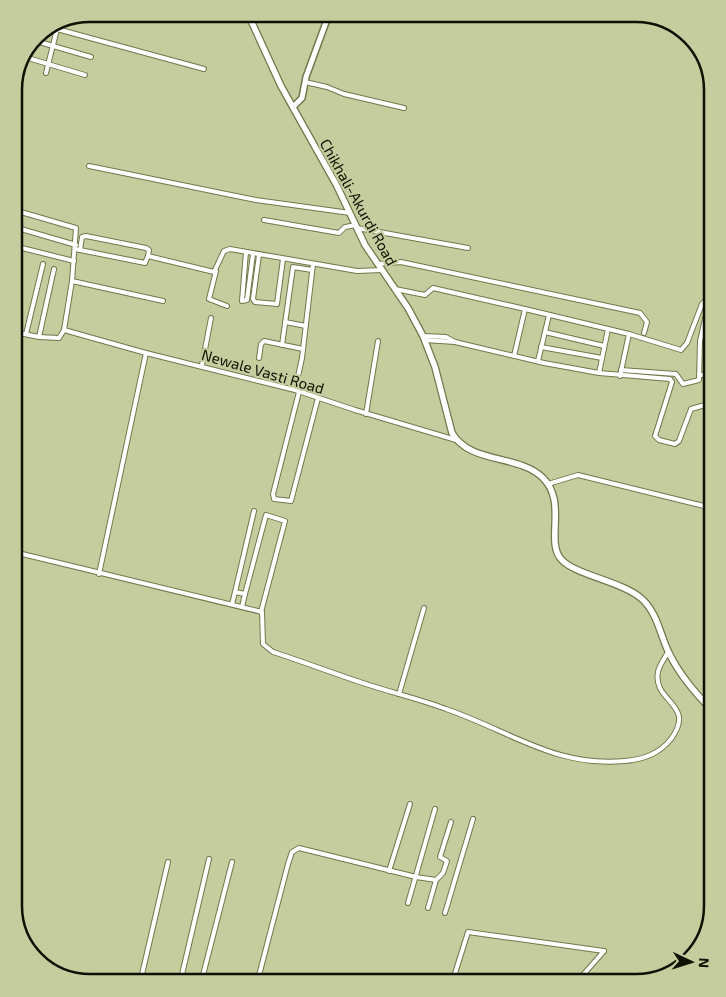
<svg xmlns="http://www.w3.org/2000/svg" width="726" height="997" viewBox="0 0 726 997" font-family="'Exo 2',sans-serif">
<rect width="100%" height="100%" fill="#c5cd9e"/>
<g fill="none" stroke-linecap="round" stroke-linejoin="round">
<g stroke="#70784c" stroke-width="6">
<g id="minor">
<path d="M 317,14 L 328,16"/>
<path d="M 549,14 L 564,18"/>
<path d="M 57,29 L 204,69"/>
<path d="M 36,41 L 91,57"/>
<path d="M 28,58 L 85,75"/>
<path d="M 46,73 L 57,29"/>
<path d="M 305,82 L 327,87 L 344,94 L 404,108"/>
<path d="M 89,166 L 256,200 L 350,213"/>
<path d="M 14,210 L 76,228 L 72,281"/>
<path d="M 264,220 L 339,233 L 345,227 L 356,225"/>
<path d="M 14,227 L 76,245"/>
<path d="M 357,228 L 468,248"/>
<path d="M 14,246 L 74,261"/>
<path d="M 75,249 L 145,263 L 148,256 L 214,272 L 224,251 L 230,249 L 357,271 L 382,270"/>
<path d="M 80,250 L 82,237 L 86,236 L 146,248 L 149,250 L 148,256"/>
<path d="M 246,252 L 242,301 L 247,300 L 253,254"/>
<path d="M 259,255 L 253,299 L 255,302 L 277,304 L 283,259"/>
<path d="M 378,264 L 401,262 L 640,313 L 647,322 L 644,333"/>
<path d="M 216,271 L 209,299 L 227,306"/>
<path d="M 395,289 L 425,295 L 433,288 L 525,309"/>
<path d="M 285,322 L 306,326"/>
<path d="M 64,330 L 146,353 L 295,390 L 355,410 L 456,440"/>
<path d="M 14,332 L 39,337 L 54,269"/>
<path d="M 545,332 L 604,346"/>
<path d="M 26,334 L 43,264"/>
<path d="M 629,334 L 681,350 L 687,343 L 702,304 L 706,300 L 712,301"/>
<path d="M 423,336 L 446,337 L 455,342"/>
<path d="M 39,337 L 59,338 L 64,330 L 72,281 L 163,301"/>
<path d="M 425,340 L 455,342 L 544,363 L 599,373 L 670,379 L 672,382 L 655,436 L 659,440 L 675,444 L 679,441 L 691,409 L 712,403"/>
<path d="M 282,345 L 293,267 L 312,270"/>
<path d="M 541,347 L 602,358"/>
<path d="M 514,356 L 525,309 L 629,334 L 620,376"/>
<path d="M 259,358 L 261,344 L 264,341 L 303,349"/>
<path d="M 538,361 L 549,315"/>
<path d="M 202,365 L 211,318"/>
<path d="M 621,370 L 676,374 L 683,384 L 699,380 L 700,341 L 708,306"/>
<path d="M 599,373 L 608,329"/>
<path d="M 701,375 L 712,374"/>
<path d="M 295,390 L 302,358 L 313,264"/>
<path d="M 299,392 L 273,494 L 274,499 L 291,501 L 318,398"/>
<path d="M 366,414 L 378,341"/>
<path d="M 548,484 L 578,475 L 712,508"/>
<path d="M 14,552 L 262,612 L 263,644 L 273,652 C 304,662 335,674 366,684 C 393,693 420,699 446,709 C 508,730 556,768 625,761 C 644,759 659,754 671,739 C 697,704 652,702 658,672 C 659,665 665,658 668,652"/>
<path d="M 99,574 L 146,353"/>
<path d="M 245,594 L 266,515 L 285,521 L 261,612"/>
<path d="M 232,604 L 235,592"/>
<path d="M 242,607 L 245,594 L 235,592 L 254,511"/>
<path d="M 399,694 L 424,608"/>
<path d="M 389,871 L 410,804"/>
<path d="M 408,903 L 435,809"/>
<path d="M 428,908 L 436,880 L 443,873 L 447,861 L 440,857 L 451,822"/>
<path d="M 445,913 L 473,819"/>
<path d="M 182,976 L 192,979"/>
<path d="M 140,983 L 168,862"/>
<path d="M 180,983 L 209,859"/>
<path d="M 201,983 L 232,862"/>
<path d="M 257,983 L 288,864 L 292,852 L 299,848 L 416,877 L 436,880"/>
<path d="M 452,983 L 468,932 L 604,951"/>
<path d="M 576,983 L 604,951"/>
</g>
</g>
<g stroke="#70784c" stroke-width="8">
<path id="tertiary" d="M 293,107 L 302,98 L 306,77 L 329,14"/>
</g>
<g stroke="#70784c" stroke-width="8">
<path id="secondary" d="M 248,14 L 281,86 L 337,186 L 365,245 L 408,308 L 423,336 L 435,367 L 452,433 C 470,464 517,454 542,477 C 568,501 545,541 561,559 C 574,575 622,581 642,599 C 658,614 660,635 669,653 C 679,674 696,694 712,710"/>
</g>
<use href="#minor" stroke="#fff" stroke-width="4"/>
<use href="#tertiary" stroke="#fff" stroke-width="5"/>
<use href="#secondary" stroke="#fff" stroke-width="5.5"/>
</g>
<g text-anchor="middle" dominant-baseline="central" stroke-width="4.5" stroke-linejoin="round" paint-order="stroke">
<g font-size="15" fill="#0f1102" stroke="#c5cd9e">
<text transform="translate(359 202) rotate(61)">Chikhali-Akurdi Road</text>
<text transform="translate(263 371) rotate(16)">Newale Vasti Road</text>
</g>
</g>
<path d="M0 0H726V997H0ZM90 22H636A68 68 0 0 1 704 90V906A68 68 0 0 1 636 974H90A68 68 0 0 1 22 906V90A68 68 0 0 1 90 22Z" fill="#c5cd9e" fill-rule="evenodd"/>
<path fill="none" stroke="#0f1102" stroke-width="2.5" d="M90 22H636A68 68 0 0 1 704 90V906A68 68 0 0 1 636 974H90A68 68 0 0 1 22 906V90A68 68 0 0 1 90 22Z"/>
<g transform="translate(691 962) rotate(94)" stroke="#c5cd9e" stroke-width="4" paint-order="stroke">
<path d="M0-4L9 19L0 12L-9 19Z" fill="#0f1102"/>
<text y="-8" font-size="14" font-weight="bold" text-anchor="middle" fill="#0f1102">N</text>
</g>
</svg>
